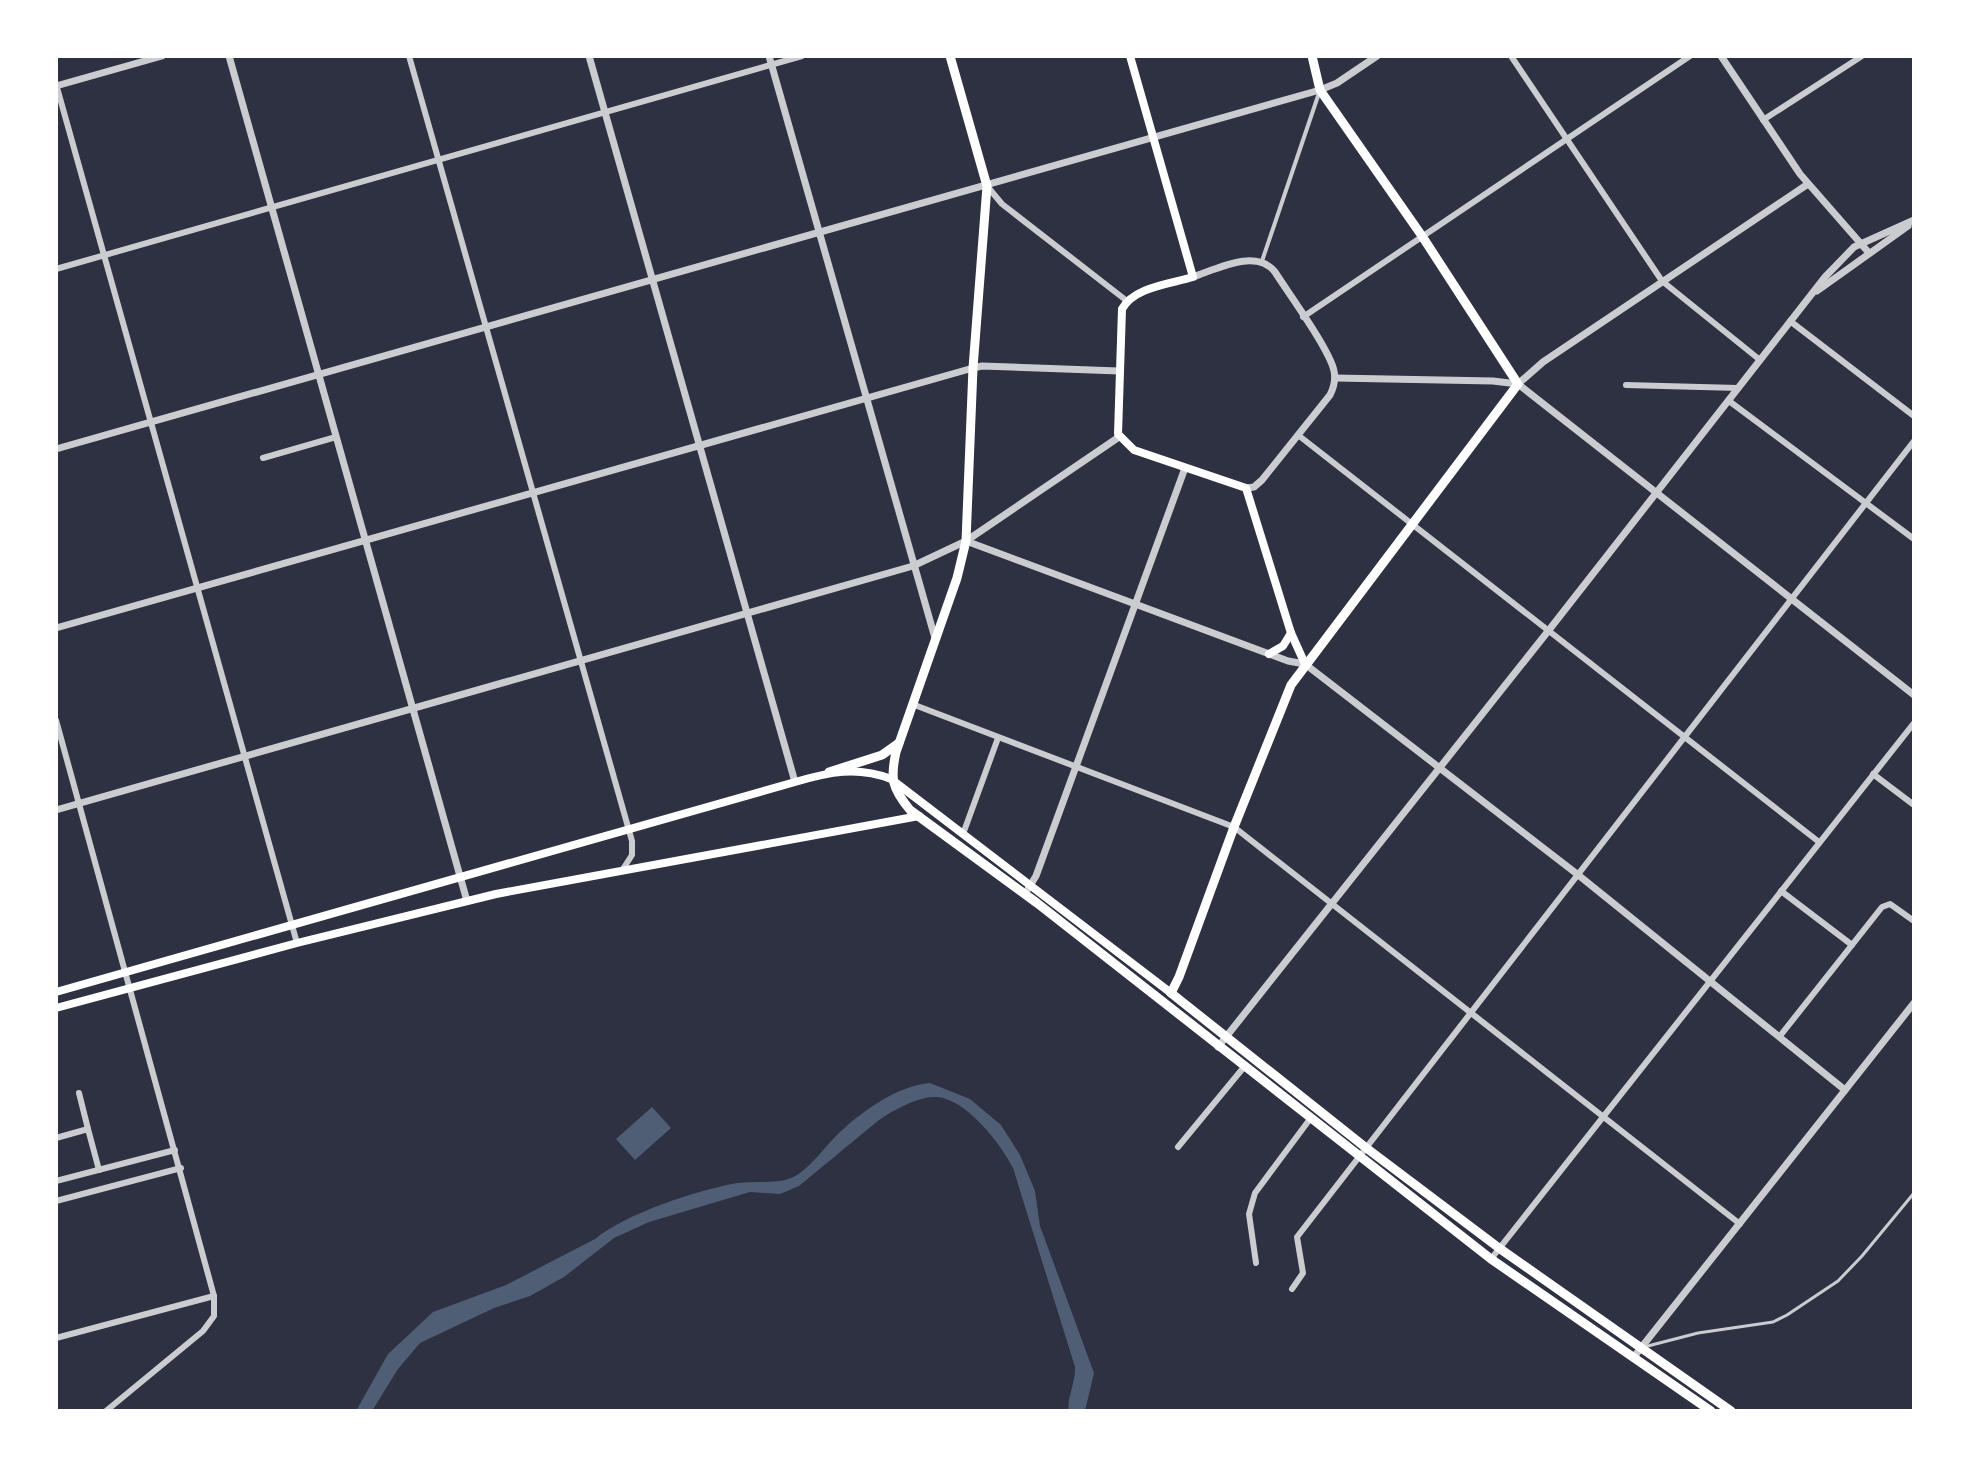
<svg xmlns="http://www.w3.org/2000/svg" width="1970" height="1467" viewBox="0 0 1970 1467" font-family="'Open Sans',sans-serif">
<rect width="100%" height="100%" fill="#2d3142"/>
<g fill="#4f5d75">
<path d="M 930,1083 L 970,1099 L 1001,1125 L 1020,1155 L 1035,1191 L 1040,1226 L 1094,1373 L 1085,1411 L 1069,1411 C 1066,1400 1076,1382 1075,1367 L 1013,1168 C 1001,1144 966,1099 937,1097 C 918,1096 894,1110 879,1120 L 799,1186 L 780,1194 L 750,1192 L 649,1222 L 614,1238 L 564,1277 L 530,1296 L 494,1308 L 420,1343 L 398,1369 L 372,1411 L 356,1411 L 388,1354 L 433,1312 L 506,1285 L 595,1239 C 625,1214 697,1190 737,1183 C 753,1181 777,1184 791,1178 C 807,1172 824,1148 836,1136 C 859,1113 898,1085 930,1083 Z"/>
<path d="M 652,1107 L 671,1128 L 635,1160 L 616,1139 Z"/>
</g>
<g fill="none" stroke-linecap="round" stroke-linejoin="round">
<path stroke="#caccd0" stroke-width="3" d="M 1644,1347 L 1698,1333 L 1773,1322 L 1787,1315 L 1838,1281 L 1862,1256 L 1914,1193"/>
<path stroke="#caccd0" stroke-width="4" d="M 1262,261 L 1319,93"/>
<g stroke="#caccd0" stroke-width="6">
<path d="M 409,56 L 632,841 L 632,855 L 623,869"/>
<path d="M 1511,56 L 1662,281 L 1760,360"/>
<path d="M 56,84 L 297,943"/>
<path d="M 1763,120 L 1862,56"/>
<path d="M 987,186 L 1002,204 L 1127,301"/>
<path d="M 56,269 L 802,56"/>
<path d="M 1303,317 L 1690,56"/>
<path d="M 1790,321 L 1914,416"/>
<path d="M 1626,385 L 1738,388"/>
<path d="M 1729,401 L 1914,539"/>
<path d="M 1298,435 L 1819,842"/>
<path d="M 263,458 L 336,437"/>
<path d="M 912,704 L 1234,827 L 1740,1224"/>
<path d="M 56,720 L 214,1296 L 214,1316 L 203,1331 L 106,1411"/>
<path d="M 1873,774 L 1914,805"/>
<path d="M 963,834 L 998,738"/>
<path d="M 1781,891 L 1852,945"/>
<path d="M 1780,1036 L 1882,907 L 1890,904 L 1914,921"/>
<path d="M 79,1093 L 88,1129"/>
<path d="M 56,1138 L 88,1129 L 99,1170"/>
<path d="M 1178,1147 L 1244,1067"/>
<path d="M 56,1181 L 175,1150"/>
<path d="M 56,1201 L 181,1168"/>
<path d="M 1491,1259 L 1914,723"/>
<path d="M 1256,1263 L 1249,1214 L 1255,1193 L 1310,1119"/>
<path d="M 1292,1289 L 1303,1273 L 1297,1237 L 1914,441"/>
<path d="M 56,1338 L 214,1296"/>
</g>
<g stroke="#caccd0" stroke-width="7">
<path d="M 229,56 L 467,901"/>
<path d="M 589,56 L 795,782"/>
<path d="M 769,56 L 935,638"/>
<path d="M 1721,56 L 1800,174 L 1869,253"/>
<path d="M 56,86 L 162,56"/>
<path d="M 1193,277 C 1217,269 1256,248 1275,272 C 1289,294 1330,350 1334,371 C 1336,380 1334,387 1330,395 L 1262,480 L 1254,487 L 1246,488"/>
<path d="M 1817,291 L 1908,226"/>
<path d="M 1335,378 L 1493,381 L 1518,384 L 1914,695"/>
<path d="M 1518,384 L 1543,362 L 1808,184"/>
<path d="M 56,449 C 477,329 899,213 1320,90 L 1337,83 L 1377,56"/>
<path d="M 966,541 L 1288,661 L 1305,664 L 1577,874 L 1845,1090"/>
<path d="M 56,628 L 973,368 L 982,366 L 1119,371"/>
<path d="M 56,810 L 913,566 L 966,541 L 1119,437"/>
<path d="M 1028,889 L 1036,876 L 1185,468"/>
<path d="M 1218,1047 L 1549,630 L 1825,277 L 1854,247 L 1914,220"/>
<path d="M 1633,1358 L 1914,1003"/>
</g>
<g stroke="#fff" stroke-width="8">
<path d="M 1130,56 L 1193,277 C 1170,284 1134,287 1122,309 L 1118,434 L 1134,450 L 1246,488 L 1291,633 L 1305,664"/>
<path d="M 1269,654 L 1283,646 L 1291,633"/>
<path d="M 56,992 L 795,782 C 829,772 857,766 891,779 L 1171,993"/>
<path d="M 56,1008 L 297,943 L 496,894 L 919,816"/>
</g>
<g stroke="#fff" stroke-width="9">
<path d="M 950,56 L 987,186 L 973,368 L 966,541 L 957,578 L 896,752 C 890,779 892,788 910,810 L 1037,903 L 1491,1259 L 1711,1411"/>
<path d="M 829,772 L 882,755 L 899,743"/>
<path d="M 1171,993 L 1179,977 L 1234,827 L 1291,685 L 1518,384 L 1422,236 L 1320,90 L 1312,56"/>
<path d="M 1171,993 L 1365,1147 L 1499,1248 L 1731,1411"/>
</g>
</g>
<rect width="1970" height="1467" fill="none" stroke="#ffffff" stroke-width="116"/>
</svg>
